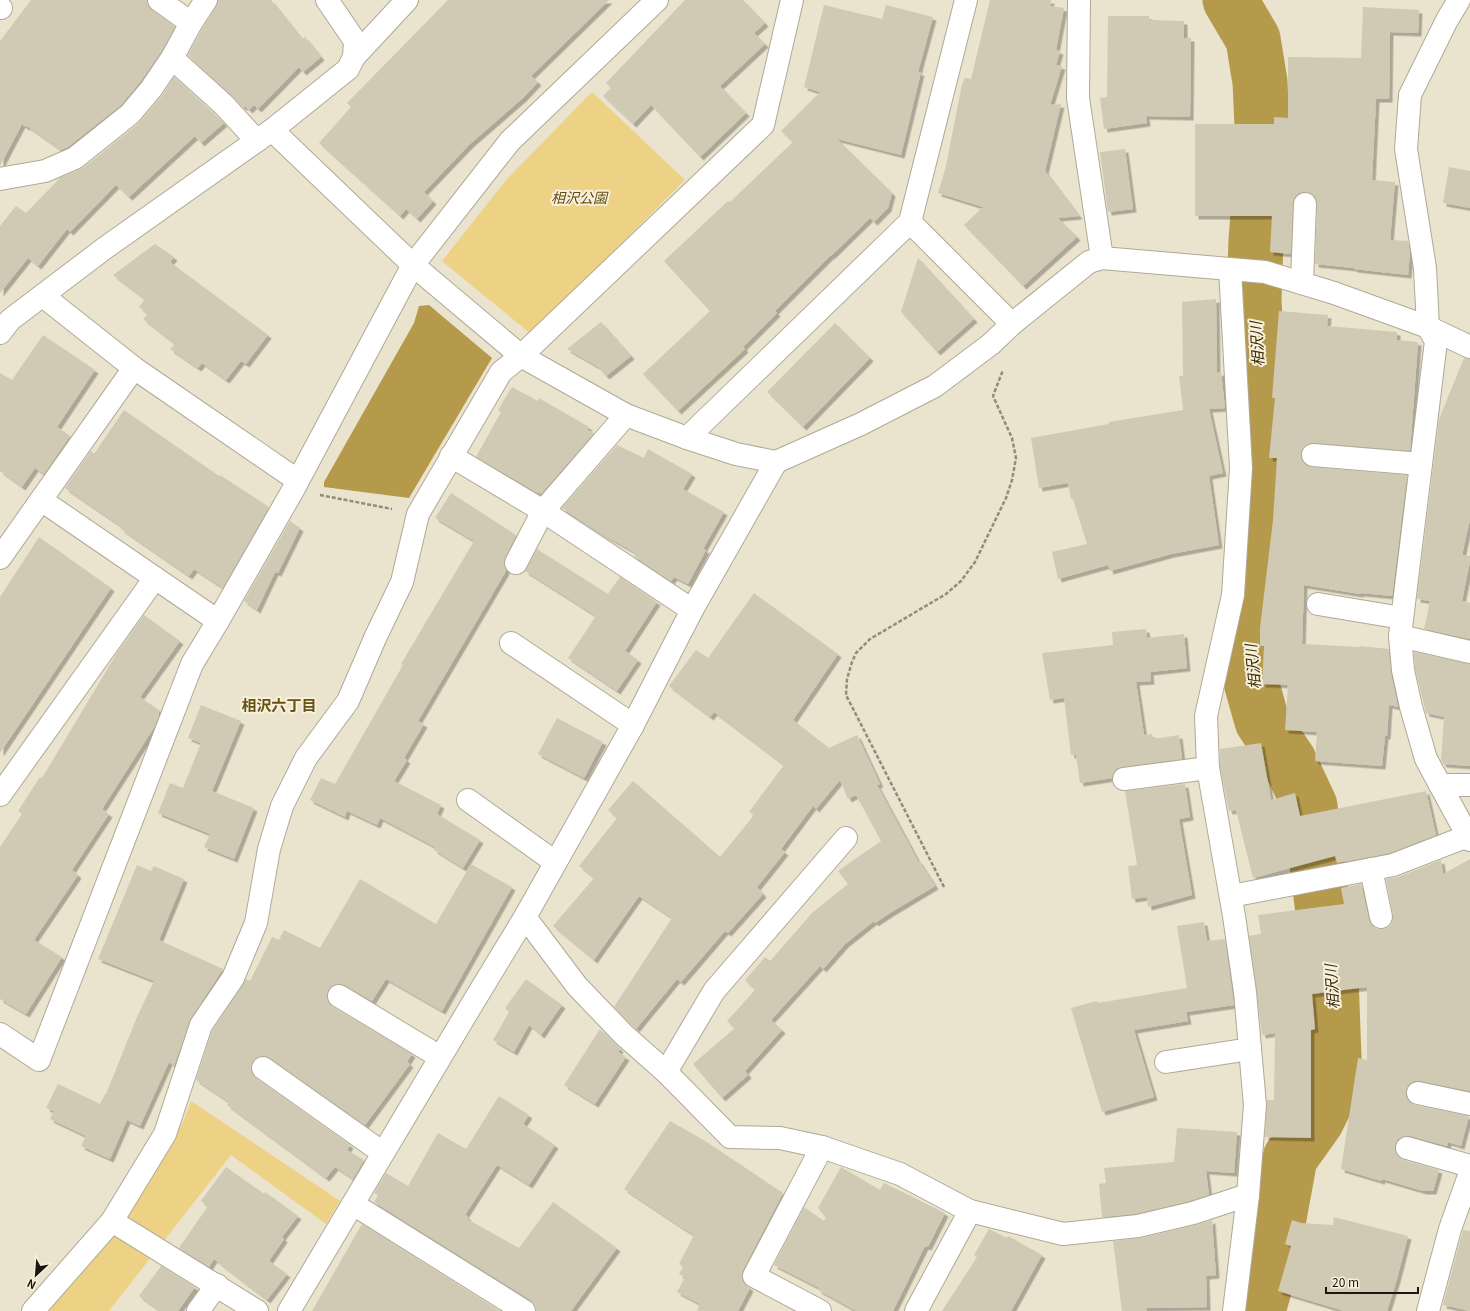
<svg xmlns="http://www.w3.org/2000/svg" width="1470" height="1311" viewBox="0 0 1470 1311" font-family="Georgia,'Noto Sans JP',serif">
<defs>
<filter id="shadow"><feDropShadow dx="3.5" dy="3.5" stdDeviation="0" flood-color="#0004"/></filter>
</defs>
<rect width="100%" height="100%" fill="#eae3ce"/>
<g fill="#edd286">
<path d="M 592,92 L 685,180 L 531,334 L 442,261 L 507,179 Z"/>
<path d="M 191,1101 L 340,1201 L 326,1224 L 231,1155 L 109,1311 L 48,1311 L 133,1208 L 183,1122 Z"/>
</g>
<path fill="#b69a4c" d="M 429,305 L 492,358 L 409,498 L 324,487 L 324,482 L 414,323 L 419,306 Z"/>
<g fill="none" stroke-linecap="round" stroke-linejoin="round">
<path stroke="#b69a4c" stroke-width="55" d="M 1230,0 L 1253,39 L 1260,82 L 1263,148 L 1256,240 L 1254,301 L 1263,467 L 1258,545 L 1248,612 L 1251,682 L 1262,721 L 1289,761 L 1310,806 L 1331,978 L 1335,1083 L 1317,1120 L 1290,1158 L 1276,1234 L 1267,1279 L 1258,1311"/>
</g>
<g fill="#d0c9b4" filter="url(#shadow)">
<path d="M 31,0 L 147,0 L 148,5 L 152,10 L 175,27 L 161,52 L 141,81 L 121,105 L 68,147 L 61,150 L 27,126 L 26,127 L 22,124 L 0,166 L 0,41 Z"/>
<path d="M 218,0 L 271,0 L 302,39 L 305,37 L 321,57 L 303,72 L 299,67 L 258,109 L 254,105 L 249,110 L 245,106 L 243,107 L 232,96 L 188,55 L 202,29 L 216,7 Z"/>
<path d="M 448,0 L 609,0 L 531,76 L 538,82 L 523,98 L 470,144 L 424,192 L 433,201 L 417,219 L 406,209 L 400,216 L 319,143 L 351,107 L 347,103 Z"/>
<path d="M 685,0 L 743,0 L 765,23 L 754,33 L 765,44 L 720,86 L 746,113 L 700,157 L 651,105 L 633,124 L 603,96 L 611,88 L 606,83 Z"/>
<path d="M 990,0 L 1051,0 L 1050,6 L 1064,8 L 1056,50 L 1060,51 L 1056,65 L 1062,66 L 1050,105 L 1061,104 L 1045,171 L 1079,216 L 1058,218 L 1077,237 L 1023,286 L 964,225 L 983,207 L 938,193 L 946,166 L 962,84 L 965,78 L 971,79 Z"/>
<path d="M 824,5 L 882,19 L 886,5 L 933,17 L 918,72 L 921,72 L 901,155 L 837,139 L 892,193 L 888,208 L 874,222 L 870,218 L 831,256 L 831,255 L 775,311 L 777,313 L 743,347 L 745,349 L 678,411 L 643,374 L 710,311 L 664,261 L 728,201 L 730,202 L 793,142 L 781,131 L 820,92 L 804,87 Z"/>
<path d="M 1363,7 L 1419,10 L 1418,33 L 1390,32 L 1389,99 L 1376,99 L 1372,180 L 1395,182 L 1390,240 L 1408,241 L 1410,251 L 1408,275 L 1354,269 L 1354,268 L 1315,264 L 1317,204 L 1316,199 L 1312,194 L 1306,192 L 1299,193 L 1295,197 L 1293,203 L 1291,254 L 1270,252 L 1272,216 L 1195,216 L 1195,124 L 1274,124 L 1274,117 L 1288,118 L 1288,57 L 1361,58 Z"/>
<path d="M 1108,16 L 1149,16 L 1149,20 L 1184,21 L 1184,38 L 1191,38 L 1190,117 L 1146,116 L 1147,123 L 1104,129 L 1100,98 L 1107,97 Z"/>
<path d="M 174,77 L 224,123 L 201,143 L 195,136 L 129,197 L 116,185 L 70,232 L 67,229 L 38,266 L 28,258 L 0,293 L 0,226 L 16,206 L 26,213 L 60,178 L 83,168 L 138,124 L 161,97 Z"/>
<path d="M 1125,149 L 1133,209 L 1108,212 L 1100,152 Z"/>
<path d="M 1449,167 L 1470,171 L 1470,208 L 1443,203 Z"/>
<path d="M 155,244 L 174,257 L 170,262 L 268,335 L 246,364 L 241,361 L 226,380 L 202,363 L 198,368 L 170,349 L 175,344 L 143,319 L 148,314 L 139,307 L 145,299 L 113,275 Z"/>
<path d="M 918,258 L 974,319 L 937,352 L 901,312 Z"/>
<path d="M 1216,299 L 1217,373 L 1221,372 L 1225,408 L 1209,409 L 1223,473 L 1209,476 L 1219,545 L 1171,554 L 1110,571 L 1108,565 L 1058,579 L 1052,552 L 1087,544 L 1073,499 L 1071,499 L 1068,483 L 1039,488 L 1031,438 L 1109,424 L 1109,422 L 1183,410 L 1179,376 L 1183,376 L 1182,302 Z"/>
<path d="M 1279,311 L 1328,315 L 1327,326 L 1397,332 L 1397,340 L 1418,342 L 1410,451 L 1314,443 L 1308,444 L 1303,448 L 1301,454 L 1302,460 L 1306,465 L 1312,467 L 1407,475 L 1392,596 L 1361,593 L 1360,594 L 1304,585 L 1302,644 L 1360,647 L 1360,646 L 1389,649 L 1391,673 L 1398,707 L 1389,705 L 1387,736 L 1385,736 L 1382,766 L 1315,761 L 1317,732 L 1285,730 L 1288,685 L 1262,684 L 1264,646 L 1260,646 L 1260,628 L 1273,520 L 1277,458 L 1269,458 L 1275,398 L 1272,398 Z"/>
<path d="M 601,322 L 631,356 L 606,376 L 598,367 L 567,349 Z"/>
<path d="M 835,323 L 870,358 L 803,427 L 767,392 Z"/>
<path d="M 43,335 L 95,370 L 57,427 L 70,436 L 44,474 L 35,468 L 22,487 L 0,471 L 0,373 L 12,380 Z"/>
<path d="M 1464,358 L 1470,359 L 1470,519 L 1462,555 L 1470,556 L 1470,561 L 1462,601 L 1470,603 L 1470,639 L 1424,629 L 1430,601 L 1417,599 L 1439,419 Z"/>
<path d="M 512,387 L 538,401 L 539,398 L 589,427 L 587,430 L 594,433 L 541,494 L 538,492 L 538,493 L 476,457 L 501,412 L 498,410 Z"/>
<path d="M 124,410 L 219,476 L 220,475 L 269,507 L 223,588 L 194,569 L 189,576 L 121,529 L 122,527 L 65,488 L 91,451 L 94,454 Z"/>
<path d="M 617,445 L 644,458 L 648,449 L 692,474 L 683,489 L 724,512 L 703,549 L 706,550 L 688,584 L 674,577 L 671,581 L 634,556 L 636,553 L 607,537 L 562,508 Z"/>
<path d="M 451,493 L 516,535 L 505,558 L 504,564 L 506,571 L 418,721 L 424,724 L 404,758 L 407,760 L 394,781 L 441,805 L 437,814 L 480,840 L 463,868 L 434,850 L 435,847 L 380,818 L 377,825 L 347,811 L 345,817 L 310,800 L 321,778 L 335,784 L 403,665 L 401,664 L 474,541 L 435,518 Z"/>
<path d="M 290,521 L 300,528 L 278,573 L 275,572 L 257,610 L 244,601 Z"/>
<path d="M 39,537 L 111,588 L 0,753 L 0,597 Z"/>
<path d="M 537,549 L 608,594 L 620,577 L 657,602 L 625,651 L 638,660 L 617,691 L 568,658 L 596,616 L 525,571 Z"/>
<path d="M 754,593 L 838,654 L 793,720 L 829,748 L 857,735 L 880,784 L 877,785 L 918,861 L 919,861 L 935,886 L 890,913 L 875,923 L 874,921 L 845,944 L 823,969 L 820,966 L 771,1020 L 782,1030 L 745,1071 L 748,1075 L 722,1098 L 693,1064 L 735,1028 L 727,1021 L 755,990 L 745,980 L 765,957 L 770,961 L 812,913 L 848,884 L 838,871 L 881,841 L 856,795 L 848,799 L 840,780 L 816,809 L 813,806 L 781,849 L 785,852 L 757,887 L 763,894 L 728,933 L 725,931 L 681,982 L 677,979 L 636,1029 L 614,1007 L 672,918 L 639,896 L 594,960 L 553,926 L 594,878 L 579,866 L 617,818 L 608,810 L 633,781 L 720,857 L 754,815 L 749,812 L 784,765 L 714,712 L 710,717 L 669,686 L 696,650 L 708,658 Z"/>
<path d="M 144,615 L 180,641 L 140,697 L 159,710 L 159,715 L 155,726 L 102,809 L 109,814 L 72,870 L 78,875 L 34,940 L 62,957 L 26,1014 L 0,999 L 0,847 L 22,814 L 18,811 L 40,777 L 42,778 L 117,653 Z"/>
<path d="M 1146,629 L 1147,638 L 1184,634 L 1187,668 L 1150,672 L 1151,681 L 1136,682 L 1144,735 L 1152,734 L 1153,739 L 1179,735 L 1182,759 L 1122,767 L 1116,769 L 1113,774 L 1112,778 L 1080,783 L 1076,755 L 1071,755 L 1064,698 L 1050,700 L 1042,653 L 1113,645 L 1112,632 Z"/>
<path d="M 1414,652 L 1470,664 L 1470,766 L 1443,764 L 1441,760 L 1444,717 L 1426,713 L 1415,668 Z"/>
<path d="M 201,705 L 241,721 L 212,791 L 254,808 L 234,859 L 204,847 L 210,834 L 158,813 L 170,783 L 183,788 L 201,743 L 188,738 Z"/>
<path d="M 557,718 L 603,742 L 584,778 L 538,754 Z"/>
<path d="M 1261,743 L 1271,800 L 1295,793 L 1300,816 L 1426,791 L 1436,835 L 1390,853 L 1337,863 L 1335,856 L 1253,878 L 1236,810 L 1229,811 L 1228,807 L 1220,767 L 1220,749 Z"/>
<path d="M 1185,784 L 1190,817 L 1179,819 L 1192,895 L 1148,907 L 1147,897 L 1132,899 L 1128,866 L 1137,865 L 1125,791 Z"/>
<path d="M 1470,859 L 1470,1091 L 1420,1081 L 1414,1081 L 1409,1084 L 1406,1091 L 1406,1097 L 1409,1102 L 1415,1105 L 1469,1116 L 1461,1146 L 1448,1142 L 1447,1146 L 1410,1136 L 1404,1136 L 1398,1139 L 1395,1145 L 1395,1151 L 1398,1156 L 1403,1160 L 1439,1170 L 1433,1191 L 1423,1191 L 1382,1179 L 1381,1181 L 1341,1169 L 1358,1058 L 1367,1060 L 1367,987 L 1312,994 L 1315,1029 L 1311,1030 L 1311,1138 L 1265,1137 L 1267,1100 L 1274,1100 L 1275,1033 L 1262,1035 L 1249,936 L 1261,934 L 1258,915 L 1344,904 L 1341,888 L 1361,884 L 1369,920 L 1372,926 L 1377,929 L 1384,929 L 1390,926 L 1393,921 L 1393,915 L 1386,879 L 1398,877 L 1441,860 L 1443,874 Z"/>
<path d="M 471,864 L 512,887 L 442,1011 L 386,979 L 372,1001 L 345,985 L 340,984 L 333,985 L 328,990 L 327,995 L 328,1002 L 333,1007 L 412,1054 L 407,1062 L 410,1064 L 365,1125 L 270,1058 L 265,1056 L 258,1057 L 253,1061 L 251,1066 L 252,1073 L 256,1078 L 350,1145 L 347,1150 L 364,1160 L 353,1179 L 335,1167 L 326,1178 L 227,1105 L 229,1102 L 196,1080 L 212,1031 L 246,979 L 250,981 L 272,937 L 279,940 L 284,930 L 320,948 L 360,879 L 436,924 Z"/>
<path d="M 137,865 L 151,871 L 154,866 L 184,879 L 159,940 L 223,969 L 191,1018 L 174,1066 L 169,1062 L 140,1126 L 127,1120 L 110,1159 L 81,1146 L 86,1136 L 50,1119 L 54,1111 L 46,1108 L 58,1084 L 100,1104 L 105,1094 L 106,1094 L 137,1017 L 154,981 L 98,959 Z"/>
<path d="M 1204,922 L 1207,941 L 1225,939 L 1234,1005 L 1186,1012 L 1188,1021 L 1134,1030 L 1154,1097 L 1102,1112 L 1071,1008 L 1097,1001 L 1098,1003 L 1187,988 L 1177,926 Z"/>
<path d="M 526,979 L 562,1005 L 541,1035 L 529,1025 L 514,1052 L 493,1040 L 509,1012 L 505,1008 Z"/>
<path d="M 600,1029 L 620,1049 L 618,1052 L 626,1057 L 595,1104 L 564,1085 Z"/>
<path d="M 499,1096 L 529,1115 L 523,1124 L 555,1145 L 529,1185 L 497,1165 L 465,1215 L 468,1217 L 467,1219 L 519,1248 L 553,1202 L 617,1248 L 571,1311 L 536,1311 L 535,1305 L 531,1300 L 374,1202 L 378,1195 L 374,1193 L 386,1173 L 408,1186 L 438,1133 L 466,1149 Z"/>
<path d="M 670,1121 L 702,1139 L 783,1193 L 743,1270 L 742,1276 L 743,1282 L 750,1288 L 738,1311 L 697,1311 L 700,1304 L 677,1292 L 685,1277 L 679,1274 L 683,1267 L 679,1264 L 694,1235 L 678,1225 L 624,1189 Z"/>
<path d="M 1177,1128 L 1237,1132 L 1234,1173 L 1206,1171 L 1209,1195 L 1190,1201 L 1136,1214 L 1102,1217 L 1099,1184 L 1106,1183 L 1104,1168 L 1174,1162 Z"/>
<path d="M 226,1167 L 264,1194 L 265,1192 L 298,1216 L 282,1237 L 284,1239 L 269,1261 L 287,1274 L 267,1300 L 214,1259 L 209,1267 L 179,1248 L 208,1206 L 201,1201 Z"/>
<path d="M 841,1167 L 880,1190 L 884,1183 L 945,1213 L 928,1247 L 925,1246 L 893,1311 L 856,1311 L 818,1290 L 819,1288 L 774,1265 L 804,1207 L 824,1221 L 826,1218 L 818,1208 Z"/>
<path d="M 1334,1217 L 1408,1236 L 1397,1279 L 1387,1311 L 1344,1311 L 1278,1291 L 1291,1246 L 1285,1244 L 1292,1220 L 1301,1223 L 1333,1225 Z"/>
<path d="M 1212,1220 L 1216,1275 L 1206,1276 L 1207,1307 L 1146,1308 L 1147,1311 L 1122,1311 L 1113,1241 L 1141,1238 L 1196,1225 Z"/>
<path d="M 362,1224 L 500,1311 L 312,1311 Z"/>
<path d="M 989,1229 L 1007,1238 L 1008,1236 L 1042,1255 L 1011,1311 L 942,1311 L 977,1257 L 974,1255 Z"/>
<path d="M 1463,1230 L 1470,1231 L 1470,1311 L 1443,1305 Z"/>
<path d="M 161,1266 L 195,1287 L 178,1311 L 160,1311 L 139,1296 Z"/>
</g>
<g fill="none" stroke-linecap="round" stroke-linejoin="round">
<g stroke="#b1a996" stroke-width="24">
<g id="minor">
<path d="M 159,0 L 191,23"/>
<path d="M 1079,0 L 1078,98 L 1102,258"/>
<path d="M 1459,0 L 1447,20 L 1410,95 L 1406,149 L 1425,268 L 1428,327 L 1436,341 L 1400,636 L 1403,670 L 1411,707 L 1426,759 L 1470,840"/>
<path d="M 0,7 L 1,8"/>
<path d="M 354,57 L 407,0"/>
<path d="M 172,58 L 224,105 L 257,141"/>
<path d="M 272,130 L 413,265 L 521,356 L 626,415 L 687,438 L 736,454 L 776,462 L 861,424 L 935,386 L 991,344 L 1012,324 L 1089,262 L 1102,258 L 1265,272 L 1334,293 L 1428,327 L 1470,347"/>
<path d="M 0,179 L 45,171 L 75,158 L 130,114 L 151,89 L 172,58 L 191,23 L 206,0"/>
<path d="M 910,222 L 1012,324"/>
<path d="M 1302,283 L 1305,204"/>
<path d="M 43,296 L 134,368 L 297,480"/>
<path d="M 0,333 L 10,320 L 105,248 L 272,130 L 348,69 L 354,57 L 355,41 L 327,0"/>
<path d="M 687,438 L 910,222 L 966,0"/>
<path d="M 1313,455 L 1421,464"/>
<path d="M 451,456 L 543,511 L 692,610"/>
<path d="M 776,462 L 692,610 L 633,725 L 525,917 L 577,986 L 624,1035 L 666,1072 L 730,1137 L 780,1138 L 822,1147 L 900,1174 L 970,1211 L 1063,1234 L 1138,1226 L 1193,1213 L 1248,1195 L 1255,1105 L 1245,992 L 1234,916 L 1208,768 L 1206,716 L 1233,595 L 1241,468 L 1230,269"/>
<path d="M 41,500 L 218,621"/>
<path d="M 0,558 L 134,368"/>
<path d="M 516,563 L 543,511 L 626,415"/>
<path d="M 1318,604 L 1402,618"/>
<path d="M 1400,636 L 1470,652"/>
<path d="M 511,643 L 633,725"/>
<path d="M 1124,779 L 1208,768"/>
<path d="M 1440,785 L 1470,785"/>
<path d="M 0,795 L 155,578"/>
<path d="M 468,800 L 555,862"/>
<path d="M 1371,869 L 1381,917"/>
<path d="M 1231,896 L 1393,865 L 1468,836"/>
<path d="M 339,996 L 440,1057"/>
<path d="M 0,1034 L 39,1060 L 192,664 L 218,621 L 293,490 L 413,265 L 510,141 L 657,0"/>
<path d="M 1166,1062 L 1250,1049"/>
<path d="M 263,1068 L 383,1153"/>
<path d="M 666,1072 L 714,991 L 846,838"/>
<path d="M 1418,1093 L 1470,1104"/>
<path d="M 1407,1148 L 1470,1166"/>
<path d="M 353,1204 L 524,1311"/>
<path d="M 112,1221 L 257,1311"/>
<path d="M 33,1311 L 112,1221 L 165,1134 L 201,1025 L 233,978 L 256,923 L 269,849 L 282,806 L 306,758 L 348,701 L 376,636 L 402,582 L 418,514 L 501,372 L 521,356 L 763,125 L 792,0"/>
<path d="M 198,1311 L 217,1285"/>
<path d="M 289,1311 L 474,1001 L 525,917"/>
<path d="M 820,1311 L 754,1276 L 822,1147"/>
<path d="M 916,1311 L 970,1211"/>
<path d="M 1234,1311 L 1248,1195"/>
<path d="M 1428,1311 L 1450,1229 L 1470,1173"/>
</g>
</g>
<g stroke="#918c7d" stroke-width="2.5" stroke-dasharray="4 2" stroke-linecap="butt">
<path d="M 320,495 L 392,509"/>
<path d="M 944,887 L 846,695 L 847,679 L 852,662 L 856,653 L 870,639 L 946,594 L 961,581 L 975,562 L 1006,498 L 1012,480 L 1016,458 L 1012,438 L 993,396 L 1003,370"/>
</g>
<use href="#minor" stroke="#fff" stroke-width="22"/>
</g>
<g text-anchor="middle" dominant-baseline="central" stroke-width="4" stroke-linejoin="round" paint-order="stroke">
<g font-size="14" font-style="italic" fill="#604d10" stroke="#f8f0db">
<text x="579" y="197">相沢公園</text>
</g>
<g font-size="15" font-style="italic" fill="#382c09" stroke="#f8f0db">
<text transform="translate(1256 344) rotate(-93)">相沢川</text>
<text transform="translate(1252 667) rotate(-96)">相沢川</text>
<text transform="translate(1331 987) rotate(-94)">相沢川</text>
</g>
<g font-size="15" font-weight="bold" fill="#655115" stroke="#f8f0db">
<text x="279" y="704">相沢六丁目</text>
</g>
</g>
<g transform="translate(36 1275) rotate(206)" stroke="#f8f0db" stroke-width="3" paint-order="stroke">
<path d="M0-3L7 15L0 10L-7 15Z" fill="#1a1710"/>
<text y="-6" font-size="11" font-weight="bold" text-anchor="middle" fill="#1a1710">N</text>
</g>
<path d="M1326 1287v6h92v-6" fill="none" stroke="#1a1710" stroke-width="2"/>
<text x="1332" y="1287" font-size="12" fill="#1a1710" stroke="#f8f0db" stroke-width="3" paint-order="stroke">20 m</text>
</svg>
